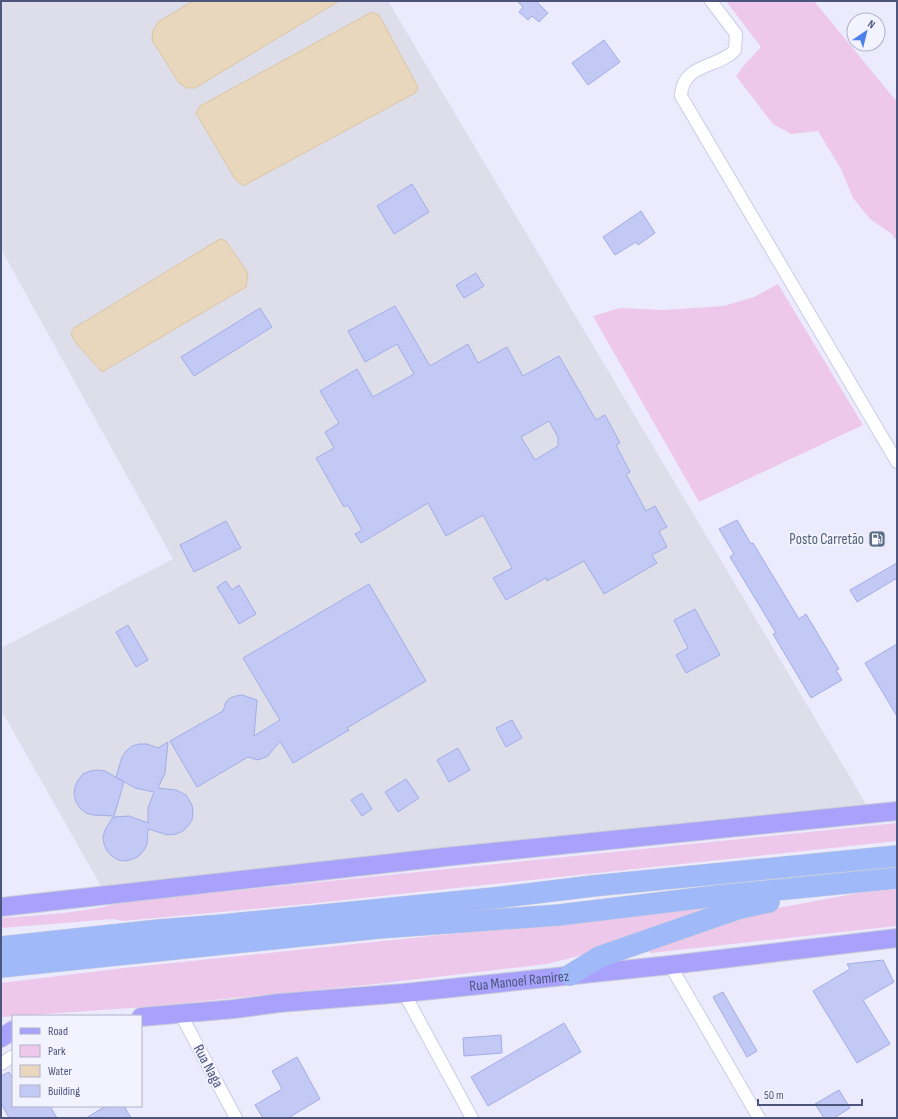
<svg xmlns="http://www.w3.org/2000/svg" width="898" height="1119" viewBox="0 0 898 1119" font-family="'Sofia Sans Condensed',sans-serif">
<rect width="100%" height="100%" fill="#ecebfd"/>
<path fill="#dddeea" d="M 1,1 L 388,1 L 866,804 L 688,840 L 675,824 L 101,886 L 1,710 L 1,648 L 173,559 L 1,249 Z"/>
<g fill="#edc8eb">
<path d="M 726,1 L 814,1 L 897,102 L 897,241 L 892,234 L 870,219 L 853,198 L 841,169 L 818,131 L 791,134 L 773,124 L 736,76 L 745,64 L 761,47 Z"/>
<path d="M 778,284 L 863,425 L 699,502 L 593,316 L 620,308 L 664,310 L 724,306 L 754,297 Z"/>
<path d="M 897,823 L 897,841 L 307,904 L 123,921 L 113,919 L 1,928 L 1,918 C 42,915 84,913 124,902 Z"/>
<path d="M 897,889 L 897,926 L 651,953 L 648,951 L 762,911 L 858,893 Z"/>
<path d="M 708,907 L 594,952 L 547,964 L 376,984 L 254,996 L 145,1007 L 1,1017 L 1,983 L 124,968 Z"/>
</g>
<g fill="#e9d7bd" stroke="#dbc5a3">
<path d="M 193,1 L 339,1 L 195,88 L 187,88 L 179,83 L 152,40 L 153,31 L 158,22 Z"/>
<path d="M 372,12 L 379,15 L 418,87 L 415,93 L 243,186 L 235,179 L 196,113 L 200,106 Z"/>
<path d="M 220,239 L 226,241 L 248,273 L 246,287 L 102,372 L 76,343 L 71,334 L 74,328 Z"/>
</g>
<g fill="#c1c9f4" stroke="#a1ade7" fill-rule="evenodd">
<path d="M 517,1 L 536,1 L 548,13 L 539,22 L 532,16 L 528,20 L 519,12 L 523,7 Z"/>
<path d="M 604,40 L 620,62 L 588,85 L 572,63 Z"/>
<path d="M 412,184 L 429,212 L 394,234 L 377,206 Z"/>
<path d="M 641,211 L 655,233 L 638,245 L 636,242 L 615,255 L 603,237 Z"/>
<path d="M 476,273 L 484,286 L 464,298 L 456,285 Z"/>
<path d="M 395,306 L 430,366 L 468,344 L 478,363 L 507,347 L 523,376 L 559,356 L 596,420 L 605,415 L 620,443 L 616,445 L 630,472 L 626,474 L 646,511 L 655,506 L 667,527 L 659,531 L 667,547 L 652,555 L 657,563 L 604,594 L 584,561 L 547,581 L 546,578 L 506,600 L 493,578 L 512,568 L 483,515 L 446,536 L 428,503 L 361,543 L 355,534 L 362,530 L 348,505 L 344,507 L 316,458 L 334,448 L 325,432 L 339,423 L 320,391 L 357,369 L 373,397 L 414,374 L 397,344 L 365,362 L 348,331 ZM 549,421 L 558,437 L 558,446 L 535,460 L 521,437 Z"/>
<path d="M 260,308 L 272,327 L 194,376 L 181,357 Z"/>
<path d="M 737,520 L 751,544 L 753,543 L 799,619 L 806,614 L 839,669 L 836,670 L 842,680 L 811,698 L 773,634 L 776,633 L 730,557 L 734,554 L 719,529 Z"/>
<path d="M 226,521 L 241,548 L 194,572 L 180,545 Z"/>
<path d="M 897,563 L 897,578 L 857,602 L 850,590 Z"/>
<path d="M 226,581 L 232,590 L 239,585 L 256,614 L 239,624 L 217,587 Z"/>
<path d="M 369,584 L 426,681 L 347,728 L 349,730 L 293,763 L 280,741 L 268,756 L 258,760 L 248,757 L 197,787 L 170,741 L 223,711 L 226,702 L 230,698 L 236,696 L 242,695 L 257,700 L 254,736 L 280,720 L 243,658 Z"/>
<path d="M 695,609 L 720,655 L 686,673 L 676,655 L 688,648 L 674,620 Z"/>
<path d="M 128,625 L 148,660 L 136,667 L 116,632 Z"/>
<path d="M 897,644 L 897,716 L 865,663 Z"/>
<path d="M 512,720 L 522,738 L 506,747 L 496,728 Z"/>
<path d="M 168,742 L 165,773 L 158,788 L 176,790 L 186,795 L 192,805 L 193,812 L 192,820 L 188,826 L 183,831 L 176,834 L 168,835 L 148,829 L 147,844 L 144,850 L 139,856 L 133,859 L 126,861 L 118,860 L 112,856 L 107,851 L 104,844 L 103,837 L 105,830 L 113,817 L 129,816 L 148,823 L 148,808 L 154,792 L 135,788 L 116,777 L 122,757 L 126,751 L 132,746 L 139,744 L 147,744 L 158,748 Z"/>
<path d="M 458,748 L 470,770 L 449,782 L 437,760 Z"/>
<path d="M 97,770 L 105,771 L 124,782 L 114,816 L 93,815 L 86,813 L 80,808 L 76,802 L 74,794 L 75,787 L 78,780 L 83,774 L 90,771 Z"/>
<path d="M 406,779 L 419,798 L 398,812 L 385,792 Z"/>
<path d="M 362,793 L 372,809 L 362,816 L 351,800 Z"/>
<path d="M 883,960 L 894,982 L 863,1000 L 890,1044 L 857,1063 L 813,991 L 850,969 L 847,964 Z"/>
<path d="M 723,992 L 757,1051 L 747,1057 L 713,997 Z"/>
<path d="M 564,1023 L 581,1052 L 488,1106 L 471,1077 Z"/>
<path d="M 501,1035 L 502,1053 L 464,1056 L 463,1038 Z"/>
<path d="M 297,1057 L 320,1099 L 288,1118 L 263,1118 L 255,1105 L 282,1089 L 272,1071 Z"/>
<path d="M 9,1072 L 13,1079 L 13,1106 L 50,1106 L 57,1118 L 9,1118 L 1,1103 L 1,1076 Z"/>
<path d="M 839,1090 L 850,1108 L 834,1118 L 824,1118 L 815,1104 Z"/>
<path d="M 106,1106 L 124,1106 L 131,1118 L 86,1118 Z"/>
</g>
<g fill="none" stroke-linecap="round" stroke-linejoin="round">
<g stroke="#cacce8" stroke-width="14">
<g id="street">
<path d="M 711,1 L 736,34 L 735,50 C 719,68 682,63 681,96 L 897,462"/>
<path d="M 670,965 L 759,1118"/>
<path d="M 404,993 L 472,1118"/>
<path d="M 180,1013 L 236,1118"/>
<path d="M 1,1064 L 13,1056"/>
</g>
</g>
<g stroke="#c9ccd7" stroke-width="20">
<g id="primary">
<path d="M 1,907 L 444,857 L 897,811"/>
<path id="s1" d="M 141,1017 L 234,1009 L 279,1003 L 404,993 L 670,965 L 897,938"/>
<path d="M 1,1038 L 13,1030"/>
</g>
</g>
<g stroke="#c9ccd7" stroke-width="22">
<g id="highway">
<path d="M 1,947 L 159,930 L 222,925 L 494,898 L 593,886 L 897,856"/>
<path d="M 1,967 L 379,928 L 559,915 L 716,896 L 897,878"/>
<path d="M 570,975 L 599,957 L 737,909 L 769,902"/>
</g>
</g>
<use href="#street" stroke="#fff" stroke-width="12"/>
<use href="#primary" stroke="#a9a2fd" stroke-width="18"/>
<use href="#highway" stroke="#a0baf9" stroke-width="21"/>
</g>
<defs>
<g id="fuel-square" transform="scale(0.9)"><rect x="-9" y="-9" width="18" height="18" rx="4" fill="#5c6f8a" stroke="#f3f2ff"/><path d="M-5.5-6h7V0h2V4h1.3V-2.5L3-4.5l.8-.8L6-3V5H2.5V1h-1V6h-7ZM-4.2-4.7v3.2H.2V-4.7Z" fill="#fff"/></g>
</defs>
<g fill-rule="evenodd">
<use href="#fuel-square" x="877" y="539"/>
</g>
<g text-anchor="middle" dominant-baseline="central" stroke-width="3.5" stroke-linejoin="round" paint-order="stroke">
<g font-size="15" fill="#4e5e75" stroke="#f3f2ff" text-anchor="end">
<text x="864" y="539">Posto Carretão</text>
</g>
<g font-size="15" fill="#4c557b" stroke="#f3f2ff">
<text stroke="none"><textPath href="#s1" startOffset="380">Rua Manoel Ramirez</textPath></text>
<text transform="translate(208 1066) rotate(62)">Rua Naga</text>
</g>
</g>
<rect width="898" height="1119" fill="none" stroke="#4c557b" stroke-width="4"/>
<rect x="12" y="1015" width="130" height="92" fill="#f3f2ff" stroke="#b0b3ca"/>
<rect x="20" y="1028" width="20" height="6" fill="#a9a2fd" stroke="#b0b3ca"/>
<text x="48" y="1035" font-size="12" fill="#4c557b">Road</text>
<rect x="20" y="1045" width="20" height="12" fill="#edc8eb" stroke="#b0b3ca"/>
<text x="48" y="1055" font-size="12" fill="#4c557b">Park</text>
<rect x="20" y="1065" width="20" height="12" fill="#e9d7bd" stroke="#b0b3ca"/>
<text x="48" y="1075" font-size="12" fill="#4c557b">Water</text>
<rect x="20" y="1085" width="20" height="12" fill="#c1c9f4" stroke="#b0b3ca"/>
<text x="48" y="1095" font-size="12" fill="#4c557b">Building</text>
<g transform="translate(866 32) rotate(35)"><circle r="19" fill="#f3f2ff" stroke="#b0b3ca"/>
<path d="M0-3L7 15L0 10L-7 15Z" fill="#4d81ea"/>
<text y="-6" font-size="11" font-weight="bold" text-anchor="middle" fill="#4c557b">N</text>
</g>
<path d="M758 1099v6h104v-6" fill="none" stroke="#4c557b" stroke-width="2"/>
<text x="764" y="1099" font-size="12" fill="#4c557b" stroke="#f3f2ff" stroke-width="3" paint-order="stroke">50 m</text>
</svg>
